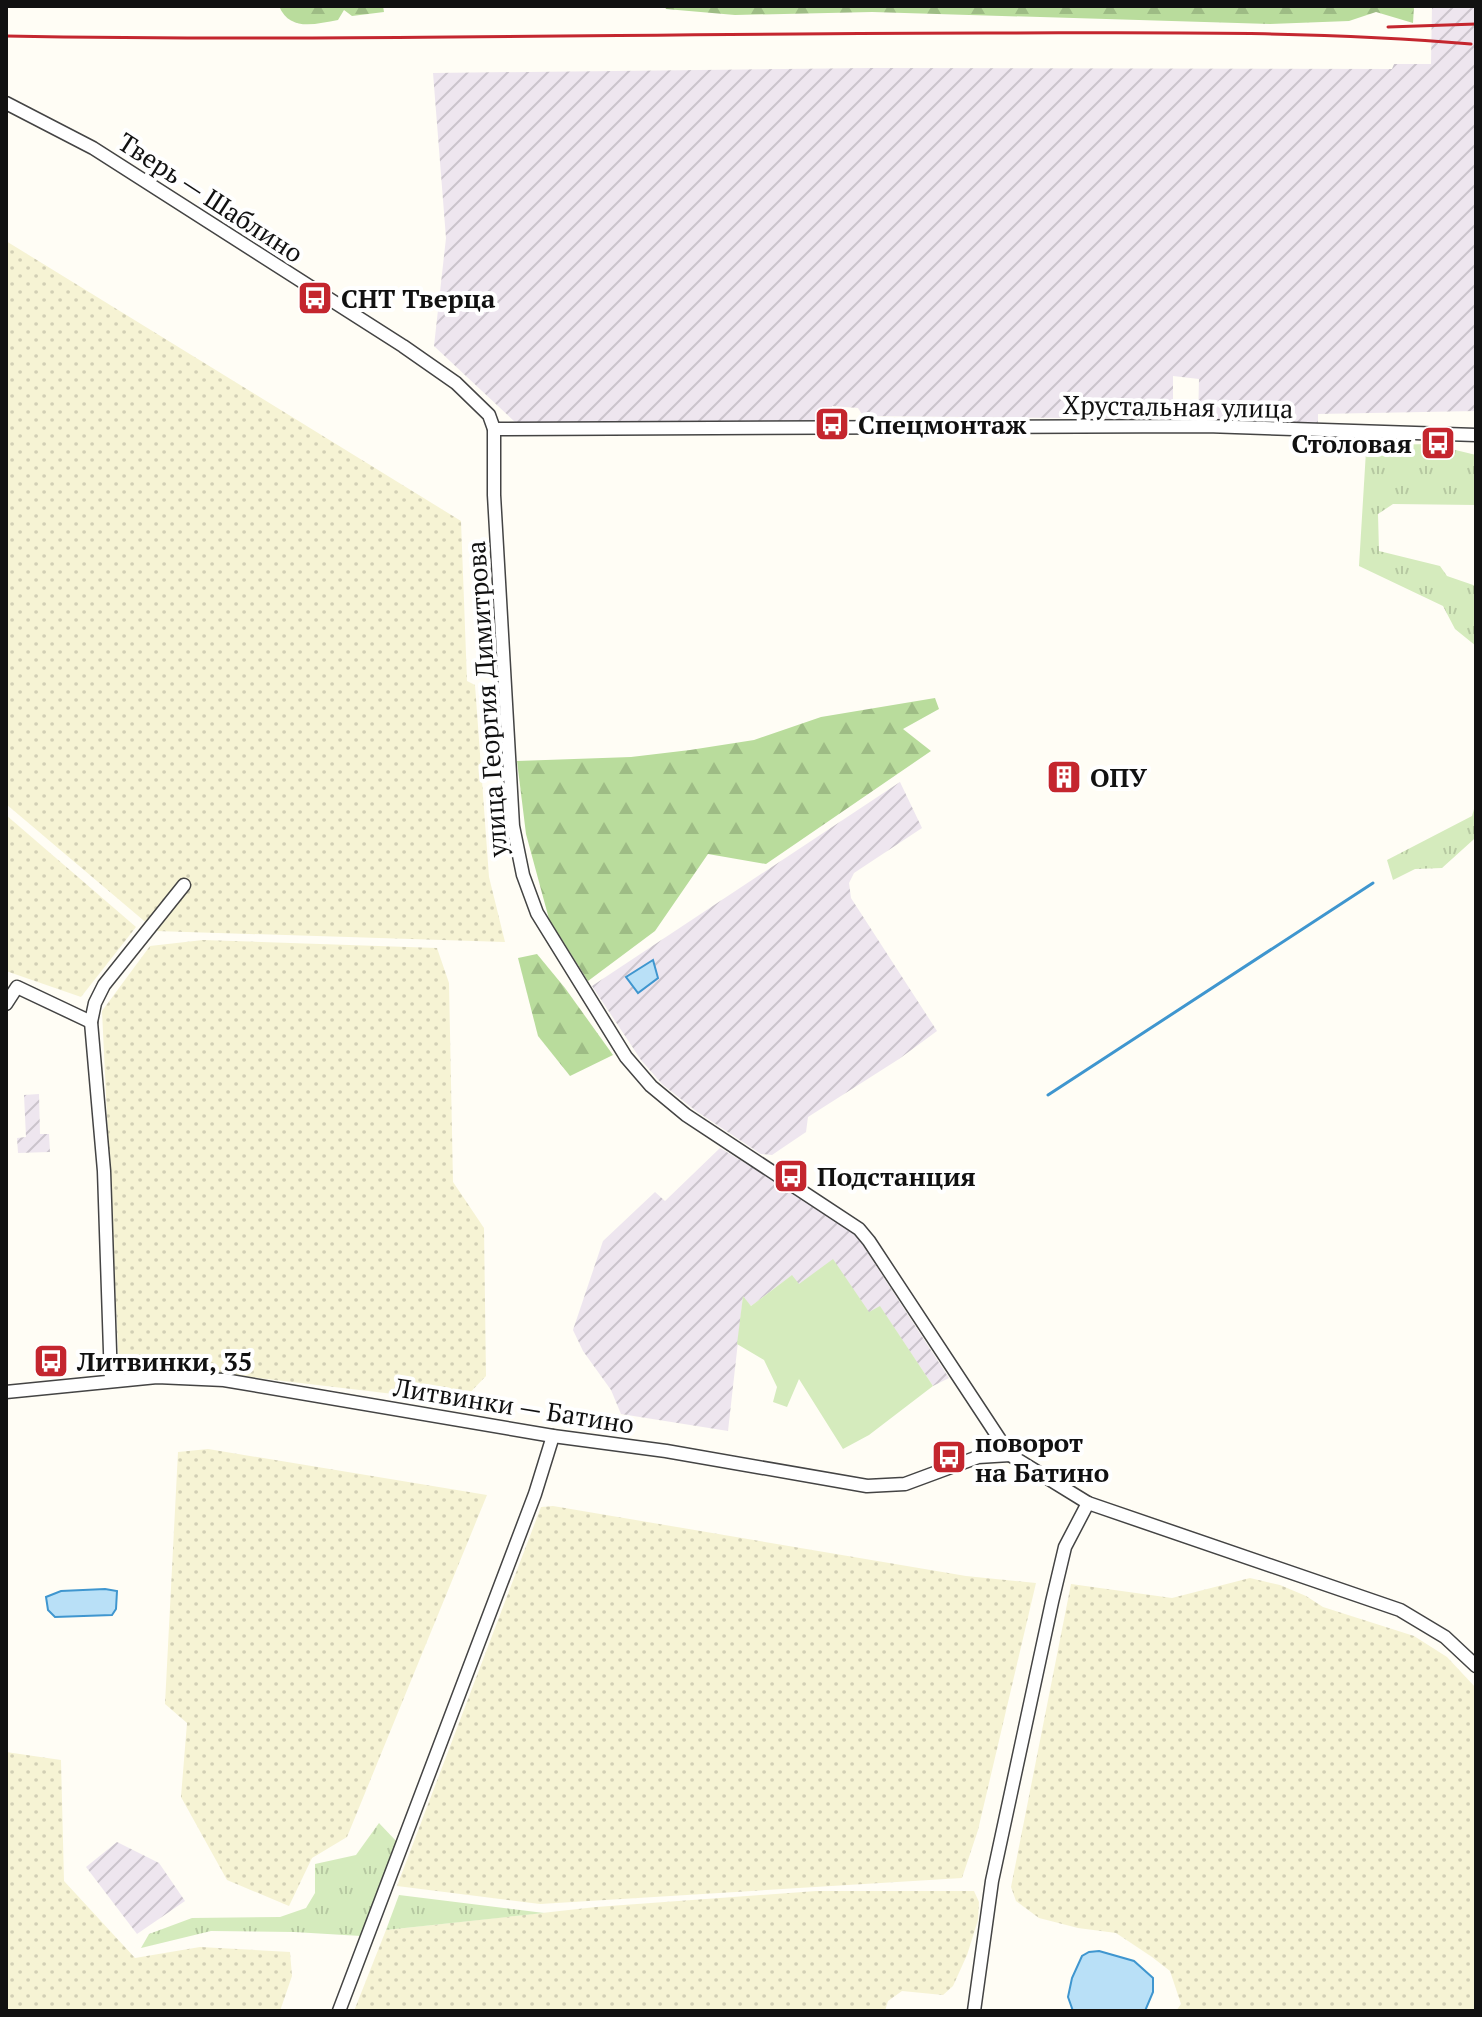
<svg xmlns="http://www.w3.org/2000/svg" width="1482" height="2017" viewBox="0 0 1482 2017" font-family="'PT Serif',serif">
<defs>
<pattern id="industrial-furrows" width="10" height="10" patternUnits="userSpaceOnUse" patternTransform="scale(2)"><rect width="10" height="10" fill="#eee6ef"/><path d="M-1 1l2-2M0 10L10 0M9 11l2-2" fill="none" stroke="#cbc4cc"/></pattern>
<pattern id="farmland-dots" width="8" height="8" patternUnits="userSpaceOnUse" patternTransform="scale(2)"><rect width="8" height="8" fill="#f6f3d4"/><path d="M2 2h.1M6 6h.1" fill="none" stroke="#d2cfb5" stroke-width="1.8" stroke-linecap="round"/></pattern>
<pattern id="grass-tufts" width="24" height="20" patternUnits="userSpaceOnUse" patternTransform="scale(2)"><rect width="24" height="20" fill="#d5ebbd"/><path d="M3 7l-1-3M5 7V3M7 7l1-3M15 17l-1-3M17 17v-4M19 17l1-3" fill="none" stroke="#b6c8a1"/></pattern>
<pattern id="forest-firs" width="22" height="20" patternUnits="userSpaceOnUse" patternTransform="scale(2)"><rect width="22" height="20" fill="#b9dc9c"/><path d="M5 1l3.5 6h-7zM16 11l3.5 6h-7z" fill="#9ebc85"/></pattern>
</defs>
<rect width="100%" height="100%" fill="#fffdf5"/>
<g fill="url(#industrial-furrows)">
<path d="M 1432,6 L 1476,6 L 1476,411 L 1318,414 L 1318,423 L 1198,421 L 1199,379 L 1173,376 L 1173,419 L 863,416 L 858,408 L 832,406 L 831,422 L 515,422 L 434,346 L 446,238 L 433,73 L 870,68 L 1392,69 L 1394,64 L 1431,64 Z"/>
<path d="M 900,782 L 922,828 L 854,873 L 849,883 L 851,898 L 937,1031 L 899,1059 L 808,1117 L 806,1132 L 772,1155 L 761,1154 L 696,1111 L 662,1084 L 641,1060 L 592,986 Z"/>
<path d="M 39,1094 L 40,1134 L 49,1134 L 50,1152 L 18,1153 L 17,1138 L 26,1137 L 24,1095 Z"/>
<path d="M 720,1148 L 829,1213 L 858,1238 L 949,1378 L 933,1386 L 880,1307 L 870,1313 L 798,1285 L 791,1276 L 751,1306 L 743,1297 L 728,1431 L 621,1414 L 611,1390 L 583,1351 L 573,1330 L 603,1241 L 655,1192 L 665,1201 Z"/>
<path d="M 117,1842 L 159,1863 L 185,1901 L 137,1934 L 86,1867 Z"/>
</g>
<g fill="url(#farmland-dots)">
<path d="M 6,241 L 461,521 L 467,681 L 475,685 L 489,877 L 505,942 L 156,931 L 6,804 Z"/>
<path d="M 6,815 L 136,927 L 81,997 L 6,971 Z"/>
<path d="M 203,940 L 437,948 L 449,983 L 453,1182 L 484,1228 L 486,1376 L 461,1402 L 217,1373 L 119,1367 L 102,1011 L 150,946 Z"/>
<path d="M 208,1449 L 487,1495 L 347,1837 L 312,1858 L 289,1906 L 227,1880 L 181,1797 L 187,1723 L 165,1704 L 178,1452 Z"/>
<path d="M 553,1506 L 966,1576 L 1036,1583 L 978,1830 L 962,1878 L 540,1904 L 397,1886 L 541,1507 Z"/>
<path d="M 1250,1578 L 1280,1585 L 1306,1596 L 1323,1607 L 1414,1636 L 1447,1657 L 1476,1688 L 1476,2011 L 1176,2011 L 1181,2004 L 1170,1971 L 1152,1957 L 1116,1933 L 1078,1928 L 1039,1918 L 1016,1901 L 1011,1887 L 1071,1584 L 1172,1598 Z"/>
<path d="M 6,1752 L 61,1760 L 64,1881 L 135,1958 L 200,1947 L 290,1952 L 292,1976 L 280,2011 L 6,2011 Z"/>
<path d="M 816,1891 L 974,1891 L 979,1902 L 978,1920 L 967,1955 L 953,1986 L 943,1995 L 902,1991 L 888,2001 L 885,2011 L 354,2011 L 386,1930 L 596,1907 Z"/>
</g>
<g fill="url(#grass-tufts)">
<path d="M 1431,444 L 1476,455 L 1476,505 L 1393,504 L 1378,514 L 1379,551 L 1440,566 L 1447,576 L 1476,586 L 1476,646 L 1455,629 L 1443,606 L 1359,566 L 1366,451 L 1377,445 Z"/>
<path d="M 1476,802 L 1476,837 L 1473,840 L 1442,868 L 1415,869 L 1393,880 L 1387,860 L 1472,816 Z"/>
<path d="M 379,1823 L 397,1842 L 361,1936 L 294,1932 L 211,1931 L 141,1948 L 149,1934 L 192,1918 L 280,1917 L 306,1908 L 315,1893 L 315,1864 L 356,1855 Z"/>
<path d="M 399,1895 L 544,1913 L 386,1930 Z"/>
</g>
<g fill="url(#forest-firs)">
<path d="M 279,6 L 383,6 L 384,12 L 352,16 L 344,10 L 338,20 C 315,24 290,32 279,6 Z"/>
<path d="M 664,6 L 1414,6 L 1413,23 L 1376,12 L 1349,21 L 1270,24 L 872,12 L 735,15 L 666,9 Z"/>
<path d="M 935,698 L 939,709 L 903,729 L 931,751 L 766,864 L 708,854 L 655,931 L 588,981 L 549,919 L 526,834 L 517,761 L 631,757 L 690,750 L 754,740 L 821,717 Z"/>
<path d="M 537,954 L 565,988 L 613,1055 L 570,1076 L 538,1036 L 518,958 Z"/>
</g>
<path fill="#d5ebbd" d="M 833,1259 L 869,1312 L 880,1306 L 933,1386 L 869,1435 L 843,1449 L 799,1379 L 787,1407 L 773,1402 L 777,1387 L 764,1360 L 737,1344 L 743,1296 L 751,1306 L 792,1275 L 799,1284 Z"/>
<g fill="#b9e0f7" stroke="#3f96cf" stroke-width="2">
<path d="M 653,960 L 658,978 L 638,993 L 626,977 Z"/>
<path d="M 105,1589 L 117,1591 L 116,1609 L 112,1615 L 55,1617 L 48,1610 L 46,1597 L 61,1591 Z"/>
<path d="M 1099,1951 L 1134,1961 L 1153,1978 L 1153,1992 L 1145,2011 L 1073,2011 L 1068,1997 L 1072,1978 L 1082,1956 L 1089,1952 Z"/>
</g>
<g fill="none" stroke-linecap="round" stroke-linejoin="round">
<path stroke="#3f96cf" stroke-width="3" d="M 1048,1095 L 1373,883"/>
<g stroke="#444" stroke-width="15">
<g id="minor">
<path d="M 6,103 L 93,148 L 403,346 L 456,383 L 489,415 L 494,429 L 494,495 L 513,826 L 523,875 L 537,913 L 626,1057 L 651,1086 L 686,1115 L 859,1229 L 869,1241 L 1010,1455 L 1088,1503 L 1400,1610 L 1445,1637 L 1476,1666"/>
<path d="M 494,429 L 1206,426 L 1476,435"/>
<path d="M 6,1004 L 17,987 L 91,1022"/>
<path d="M 111,1381 L 104,1171 L 91,1022 L 95,1003 L 104,985 L 184,885"/>
<path d="M 6,1392 L 157,1377 L 224,1380 L 553,1436 L 666,1451 L 867,1486 L 905,1484 L 978,1457 L 1010,1455"/>
<path d="M 339,2011 L 535,1494 L 553,1436"/>
<path d="M 974,2011 L 992,1881 L 1052,1602 L 1065,1547 L 1088,1503"/>
</g>
</g>
<use href="#minor" stroke="#fff" stroke-width="12"/>
<g stroke="#c4262e" stroke-width="3">
<path d="M 1388,27 L 1476,24"/>
<path d="M 6,36 C 333,42 659,33 986,33 C 1147,33 1310,30 1471,44"/>
</g>
</g>
<defs>
<g id="bus-square" transform="scale(1.8)"><rect x="-9" y="-9" width="18" height="18" rx="4" fill="#c4262e" stroke="#fff"/><path d="M-5-6H5V4H4V6H2V4H-2V6H-4V4H-5ZM-3.5-4V0h7V-4ZM-3.5 1.2v1.5H-2V1.2ZM2 1.2v1.5H3.5V1.2Z" fill="#fff"/></g>
<g id="building-square" transform="scale(1.8)"><rect x="-9" y="-9" width="18" height="18" rx="4" fill="#c4262e" stroke="#fff"/><path d="M-4-6H4V6H1V3H-1V6H-4ZM-2.5-4.3h1.7v1.8h-1.7ZM.8-4.3h1.7v1.8H.8ZM-2.5-1h1.7V.8h-1.7ZM.8-1h1.7V.8H.8Z" fill="#fff"/></g>
</defs>
<g fill-rule="evenodd">
<use href="#bus-square" x="315" y="298"/>
<use href="#bus-square" x="832" y="424"/>
<use href="#bus-square" x="1438" y="443"/>
<use href="#building-square" x="1064" y="777"/>
<use href="#bus-square" x="791" y="1176"/>
<use href="#bus-square" x="51" y="1361"/>
<use href="#bus-square" x="949" y="1457"/>
</g>
<g text-anchor="middle" dominant-baseline="central" stroke-width="8" stroke-linejoin="round" paint-order="stroke">
<g font-size="26" fill="#111" stroke="#fff">
<text transform="translate(211 197) rotate(33)">Тверь — Шаблино</text>
<text transform="translate(1178 406) rotate(1)">Хрустальная улица</text>
<text transform="translate(486 699) rotate(-94)">улица Георгия Димитрова</text>
<text transform="translate(514 1405) rotate(9)">Литвинки — Батино</text>
</g>
<g font-size="26" font-weight="bold" fill="#111" stroke="#fff" text-anchor="start">
<text x="341" y="298">СНТ Тверца</text>
<text x="858" y="424">Спецмонтаж</text>
<text x="1412" y="443" text-anchor="end">Столовая</text>
<text x="1090" y="777">ОПУ</text>
<text x="817" y="1176">Подстанция</text>
<text x="77" y="1361">Литвинки, 35</text>
<text x="975" y="1442">поворот<tspan x="975" dy="30">на Батино</tspan></text>
</g>
</g>
<rect width="1482" height="2017" fill="none" stroke="#111111" stroke-width="16"/>
</svg>
